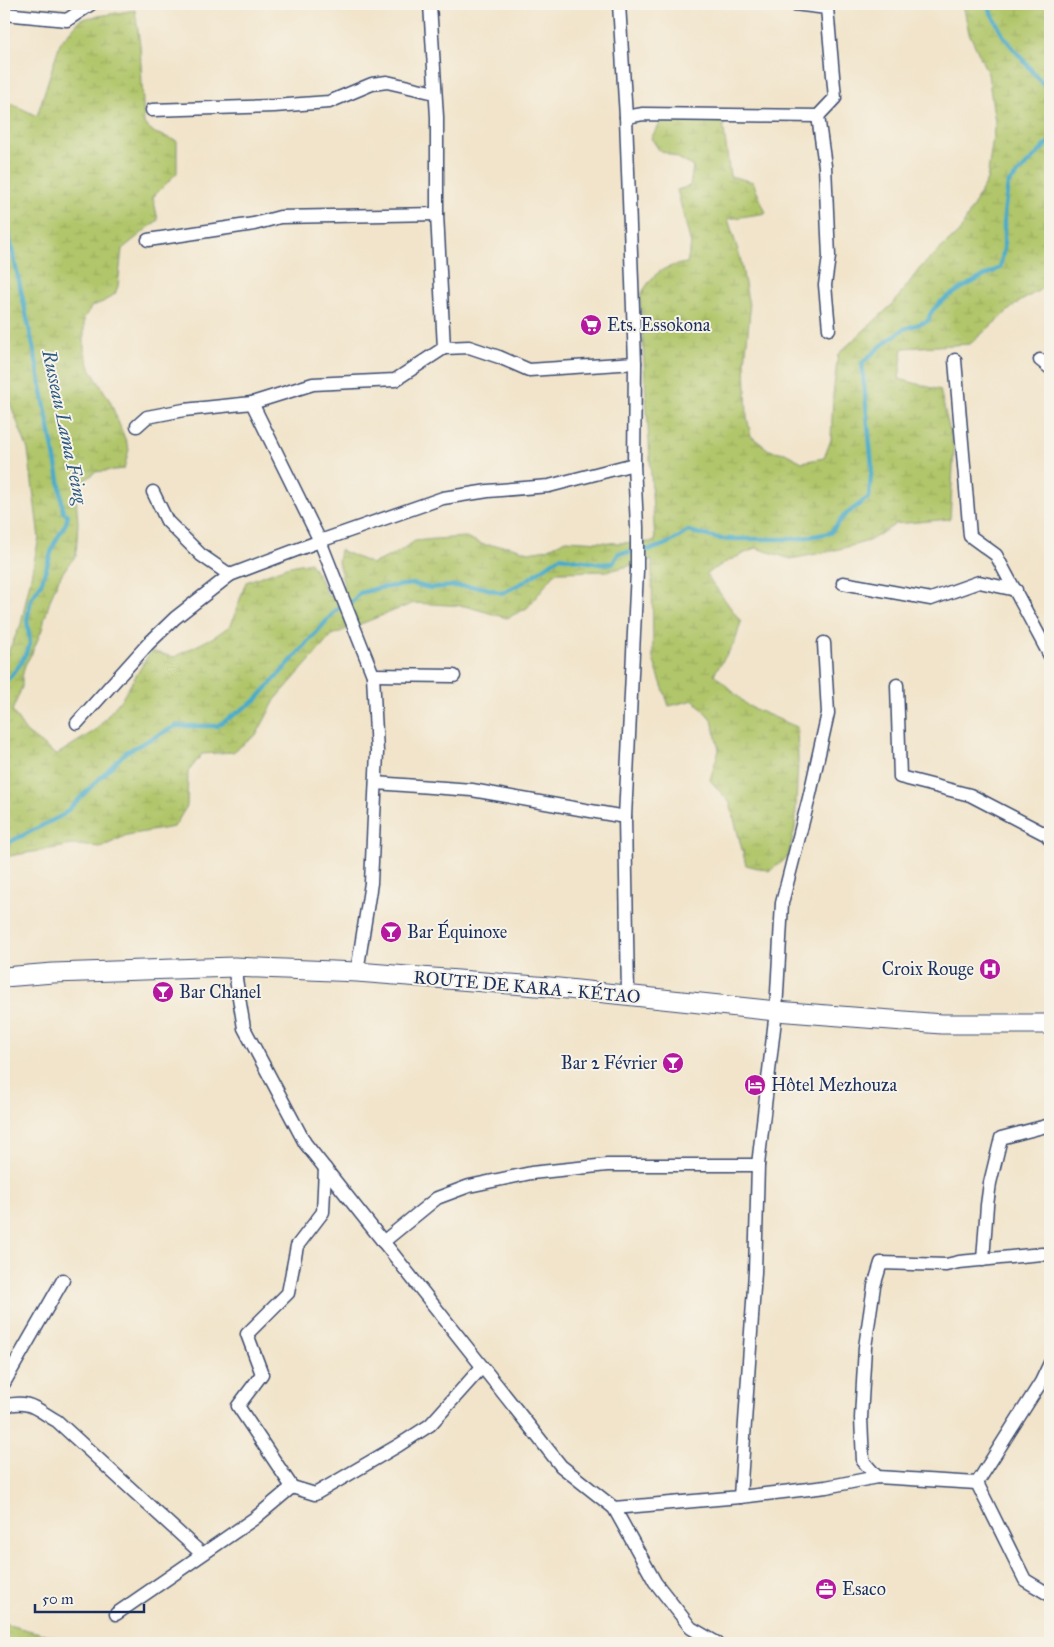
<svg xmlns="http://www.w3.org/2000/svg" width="1054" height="1647" viewBox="0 0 1054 1647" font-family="'IM FELL Great Primer',serif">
<defs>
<pattern id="wetland-marsh" width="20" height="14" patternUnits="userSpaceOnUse" patternTransform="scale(1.25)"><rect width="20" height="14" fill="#b1c66a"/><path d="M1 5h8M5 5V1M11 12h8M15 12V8" fill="none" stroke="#98aa5e"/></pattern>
</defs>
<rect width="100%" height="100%" fill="#f7f3e8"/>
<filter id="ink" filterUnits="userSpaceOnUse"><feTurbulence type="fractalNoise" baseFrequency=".02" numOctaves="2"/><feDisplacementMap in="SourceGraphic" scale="10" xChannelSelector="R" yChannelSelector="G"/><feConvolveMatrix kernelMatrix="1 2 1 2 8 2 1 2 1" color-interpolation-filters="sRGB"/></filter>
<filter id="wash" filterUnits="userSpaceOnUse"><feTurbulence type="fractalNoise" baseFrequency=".0096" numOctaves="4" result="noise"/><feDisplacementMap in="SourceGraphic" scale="20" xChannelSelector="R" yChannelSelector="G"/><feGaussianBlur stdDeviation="1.12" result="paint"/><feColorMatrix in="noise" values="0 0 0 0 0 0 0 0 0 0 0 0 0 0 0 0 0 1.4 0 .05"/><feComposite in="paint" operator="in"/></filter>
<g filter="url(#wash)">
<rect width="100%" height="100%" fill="#f1e4ca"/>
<g fill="url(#wetland-marsh)" stroke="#667a64">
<path d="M 963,4 L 1050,4 L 1050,259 L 1043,288 L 1016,304 L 970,344 L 903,348 L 899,379 L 940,390 L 954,449 L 950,519 L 896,524 L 869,541 L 832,551 L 791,559 L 756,548 L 726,562 L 706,574 L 741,622 L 735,642 L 714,674 L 748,706 L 797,727 L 798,761 L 795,828 L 788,857 L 770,871 L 746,865 L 730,803 L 710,780 L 719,750 L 712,720 L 694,700 L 669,706 L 653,659 L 652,560 L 609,571 L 556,572 L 527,608 L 507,618 L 465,606 L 414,603 L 332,635 L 275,700 L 257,734 L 233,752 L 202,754 L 188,772 L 187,806 L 174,827 L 127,835 L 102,847 L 73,845 L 4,857 L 4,661 L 21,624 L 39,538 L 28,450 L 10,403 L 4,375 L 4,100 L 37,116 L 60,43 L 81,19 L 135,10 L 140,45 L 144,124 L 155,133 L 177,141 L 177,173 L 153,197 L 158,220 L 122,249 L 118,286 L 115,294 L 103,302 L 92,306 L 84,318 L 84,349 L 90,368 L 110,401 L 129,449 L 124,469 L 95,472 L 80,485 L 76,496 L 78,522 L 76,556 C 56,577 52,594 44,621 L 43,627 L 32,653 L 25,665 L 22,677 L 22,687 L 12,711 L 26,732 L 56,755 L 96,730 L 123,697 L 151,651 L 174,657 L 214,637 L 231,625 L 246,582 L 286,567 L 310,562 L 318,575 L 328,596 L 344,585 L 338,562 L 340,550 L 372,564 L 397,553 L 415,541 L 435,539 L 466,537 L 484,545 L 509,546 L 529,552 L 547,549 L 566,540 L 618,543 L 655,542 L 640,296 C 654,273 660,267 687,263 L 691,244 L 677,190 L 690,186 L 693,167 L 678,158 L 659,150 L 651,138 L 661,122 L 688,120 L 723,122 L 730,176 L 753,182 L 766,213 L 728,219 L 740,257 L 750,311 L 745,362 L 747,417 L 751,436 L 769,450 L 785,453 L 802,462 L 824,458 L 831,440 L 833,395 L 838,354 L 893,304 L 920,268 L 960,231 L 987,180 L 995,122 L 988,74 L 969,33 Z"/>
<path d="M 4,1624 L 79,1643 L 4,1643 Z"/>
</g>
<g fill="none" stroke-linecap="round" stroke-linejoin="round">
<g stroke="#49abc8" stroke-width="4.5">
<path d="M 989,4 L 989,9 L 1004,37 L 1047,89 L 1050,99"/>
<path d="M 4,224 L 8,231 L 35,355 L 60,485 L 63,512 L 68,515 L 66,523 L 54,544 L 41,584 L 31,599 L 27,620 L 30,644 L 21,663 L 11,676 L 4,682"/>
<path d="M 4,845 L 63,815 L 126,752 L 176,726 L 217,726 L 256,700 L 339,607 L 352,602 L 360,593 L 379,588 L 413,584 L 430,588 L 453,586 L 481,587 L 502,593 L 524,582 L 560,557 L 601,564 L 613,563 L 619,553 C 649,551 663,549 688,531 L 721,539 L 797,539 L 830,533 L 845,515 L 869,497 L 872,466 L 862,363 L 882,345 L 904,329 L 928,321 C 929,318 930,313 933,310 C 944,295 983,277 1000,268 L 1004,248 L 1004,214 L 1008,184 L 1050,141"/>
</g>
</g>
</g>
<g filter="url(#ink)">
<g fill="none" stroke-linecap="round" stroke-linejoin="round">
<g stroke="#3b4a6e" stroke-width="15">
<g id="street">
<path d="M 619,4 L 626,117 L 635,363 L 634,464 L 637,527 L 637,571 L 625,817 L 628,995"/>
<path d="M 4,14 L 67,20 L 91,4"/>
<path d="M 152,110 L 274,106 L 329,102 L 372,84 L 387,82 L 435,93"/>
<path d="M 818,116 L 825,166 L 829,257 L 825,285 L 829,329"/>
<path d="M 626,117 L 643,114 L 818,116 L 835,98 L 827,8 L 794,4"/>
<path d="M 148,240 L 254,224 L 280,217 L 437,214"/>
<path d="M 444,348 L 469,347 L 499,357 L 529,370 L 635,363"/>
<path d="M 955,360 L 970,536 L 996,555 L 1050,656"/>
<path d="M 1040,360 L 1050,368"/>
<path d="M 137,426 L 147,417 L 184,410 L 252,403"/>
<path d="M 153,492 L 167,521 L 201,555 L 230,575 L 320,541 L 443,498 L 488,491 L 549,486 L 634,464"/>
<path d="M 843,583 L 931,599 L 979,582 L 1016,590"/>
<path d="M 373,675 L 454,676"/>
<path d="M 897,685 L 900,777 L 970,795 L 1047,835 L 1050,840"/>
<path d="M 77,723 L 148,644 L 175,618 L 230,575"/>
<path d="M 376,783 L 472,790 L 625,817"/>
<path d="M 234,967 L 244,1028 L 305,1143 L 561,1466 L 614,1508 L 655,1582 L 691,1628 L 717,1643"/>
<path d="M 357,972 L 371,883 L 377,752 L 373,675 L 320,541 L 252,403 L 313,384 L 395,380 L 444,348 L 437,214 L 437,117 L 430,4"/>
<path d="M 383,1242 L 437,1198 L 469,1186 L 531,1173 L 607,1165 L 758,1165"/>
<path d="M 983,1260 L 987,1205 L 990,1183 L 1001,1138 L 1050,1125"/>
<path d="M 4,1383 L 63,1280"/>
<path d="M 4,1406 C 29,1399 36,1409 57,1421 L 202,1554"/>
<path d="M 877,1477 L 863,1461 L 861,1418 L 865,1347 L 874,1286 L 881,1263 L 946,1265 L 959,1262 L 1042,1254 L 1050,1255"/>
<path d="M 977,1483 L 1041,1382 L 1050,1363"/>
<path d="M 977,1483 L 1025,1580 L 1050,1595"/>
<path d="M 292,1487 L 315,1494 L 399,1445 L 430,1425 L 482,1367"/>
<path d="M 740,1497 L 755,1272 L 758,1165 L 776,1011 L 782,903 L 810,794 L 828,713 L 824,643"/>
<path d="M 614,1508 L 740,1497 L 826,1487 L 877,1477 L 977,1483"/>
<path d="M 116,1614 L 255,1518 L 292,1487 L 238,1406 L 262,1374 L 247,1334 L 288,1293 L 297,1246 L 323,1212 L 325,1168"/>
</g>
</g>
<g stroke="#3b4a6e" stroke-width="21">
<path id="primary" d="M 4,977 L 53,973 L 234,967 L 357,972 L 549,987 L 776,1011 L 942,1024 L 1050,1024"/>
</g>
<use href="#street" stroke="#fff" stroke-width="12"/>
<use href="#primary" stroke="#fff" stroke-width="19"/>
</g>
</g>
<defs>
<g id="supermarket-disc" transform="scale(1.125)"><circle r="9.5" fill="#b5179e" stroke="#f7f3e8"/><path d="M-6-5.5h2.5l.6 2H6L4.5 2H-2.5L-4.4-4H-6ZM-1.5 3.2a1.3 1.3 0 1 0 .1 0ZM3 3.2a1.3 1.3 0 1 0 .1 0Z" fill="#fff"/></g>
<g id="bar-disc" transform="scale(1.125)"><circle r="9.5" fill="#b5179e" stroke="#f7f3e8"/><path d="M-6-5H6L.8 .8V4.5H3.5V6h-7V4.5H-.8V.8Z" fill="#fff"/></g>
<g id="hospital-disc" transform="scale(1.125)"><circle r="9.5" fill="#b5179e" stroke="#f7f3e8"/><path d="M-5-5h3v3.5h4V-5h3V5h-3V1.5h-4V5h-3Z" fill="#fff"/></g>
<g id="hotel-disc" transform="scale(1.125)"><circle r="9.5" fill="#b5179e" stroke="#f7f3e8"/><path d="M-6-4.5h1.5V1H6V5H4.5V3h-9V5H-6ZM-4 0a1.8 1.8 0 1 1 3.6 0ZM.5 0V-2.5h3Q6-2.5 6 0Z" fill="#fff"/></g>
<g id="office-disc" transform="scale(1.125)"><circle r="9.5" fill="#b5179e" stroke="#f7f3e8"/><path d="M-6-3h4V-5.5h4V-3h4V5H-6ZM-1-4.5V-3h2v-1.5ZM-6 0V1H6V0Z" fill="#fff"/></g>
</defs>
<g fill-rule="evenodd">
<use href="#supermarket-disc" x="591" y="325"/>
<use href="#bar-disc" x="391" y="932"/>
<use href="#hospital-disc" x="990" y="969"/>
<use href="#bar-disc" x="163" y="992"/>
<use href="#bar-disc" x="673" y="1063"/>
<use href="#hotel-disc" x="755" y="1085"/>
<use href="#office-disc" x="826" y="1589"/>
</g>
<g text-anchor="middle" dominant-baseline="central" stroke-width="4" stroke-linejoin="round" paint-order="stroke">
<g font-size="18" fill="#1b2f5e" stroke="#f7f3e8" text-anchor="start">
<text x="607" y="325">Ets. Essokona</text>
<text x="407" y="932">Bar Équinoxe</text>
<text x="974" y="969" text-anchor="end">Croix Rouge</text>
<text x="179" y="992">Bar Chanel</text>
<text x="657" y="1063" text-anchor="end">Bar 2 Février</text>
<text x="771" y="1085">Hôtel Mezhouza</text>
<text x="842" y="1589">Esaco</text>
</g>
<g font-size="18" fill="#1b2f5e" stroke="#f7f3e8">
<text transform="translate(527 987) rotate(5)">ROUTE DE KARA - KÉTAO</text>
</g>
<g font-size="19" font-style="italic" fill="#2b5a83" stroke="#f7f3e8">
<text transform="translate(65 427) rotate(78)">Russeau Lama Feing</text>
</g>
</g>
<rect width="1054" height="1647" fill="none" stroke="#f7f3e8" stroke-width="20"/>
<path d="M35 1604v8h109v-8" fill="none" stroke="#1b2f5e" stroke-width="2.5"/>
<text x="42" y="1604" font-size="15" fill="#1b2f5e" stroke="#f7f3e8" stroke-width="4" paint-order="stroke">50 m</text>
</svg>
